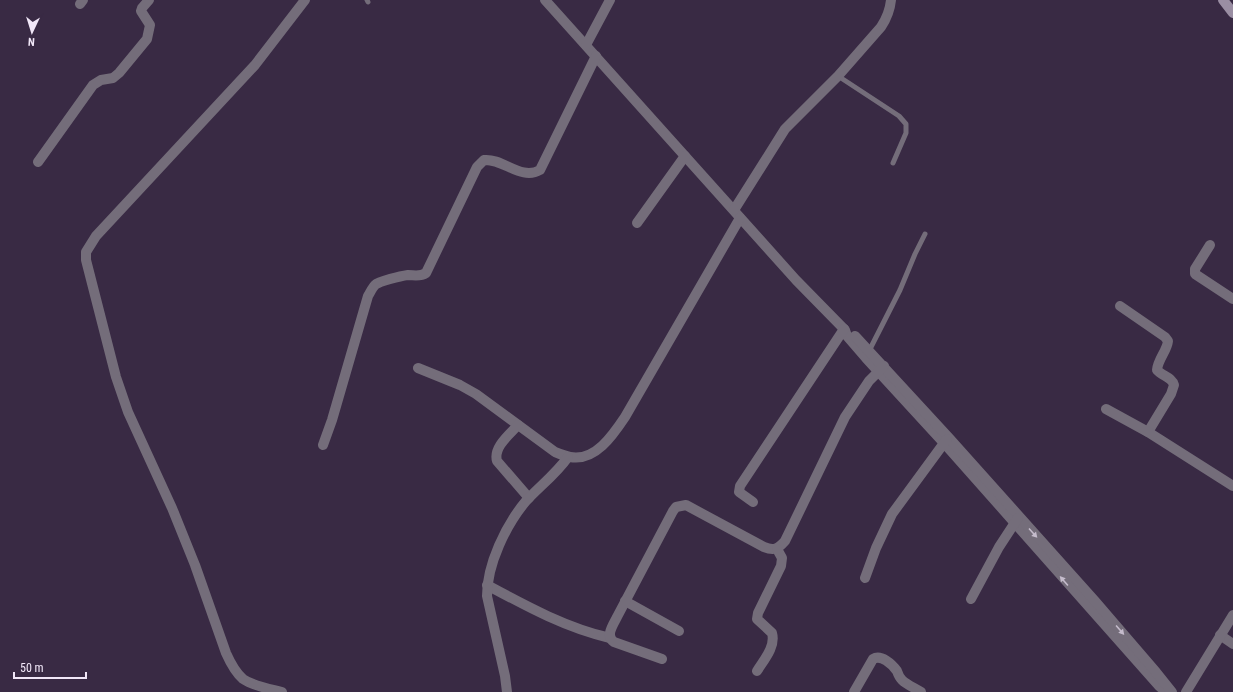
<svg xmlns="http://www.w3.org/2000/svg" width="1233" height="692" viewBox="0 0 1233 692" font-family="'Roboto Condensed',sans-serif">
<rect width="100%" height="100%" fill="#392a44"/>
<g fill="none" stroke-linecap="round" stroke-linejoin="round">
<g stroke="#746d7a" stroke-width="5">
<path d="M 367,0 L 368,2"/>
<path d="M 838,76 L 899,116 L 906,124 L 906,133 L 893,163"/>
<path d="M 869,351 L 900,290 L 915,254 L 925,234"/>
</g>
<g stroke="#746d7a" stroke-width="10">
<path d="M 545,0 L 796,280 L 845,330 L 847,336 L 866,358 L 944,443 L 1159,686 L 1166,692"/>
<path d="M 80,4 L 83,0"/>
<path d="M 586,45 L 610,0"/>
<path d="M 38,162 L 93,85 L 101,80 L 113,78 L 119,73 L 147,39 L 150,25 L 141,11 L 142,8 L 149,0"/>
<path d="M 734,210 L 785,129 L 838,76 L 881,27 C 887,18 890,10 891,0"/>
<path d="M 637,223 L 685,156"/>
<path d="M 1210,245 L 1195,269 L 1195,274 L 1233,299"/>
<path d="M 1120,306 L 1165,337 L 1168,341 C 1167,351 1158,359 1157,370 C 1162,376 1172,377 1174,385 L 1171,394 L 1148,432"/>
<path d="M 855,336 L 949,438 L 1095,601 L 1156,672 L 1172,692"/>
<path d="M 418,368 L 460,385 L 476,394 L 555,452 C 560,454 565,456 570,457 C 595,462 613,435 625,417 L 740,218"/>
<path d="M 1106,409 L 1148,432 L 1233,486"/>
<path d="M 518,425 C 510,434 493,447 497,461 L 529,498"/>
<path d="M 323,445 L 332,420 L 368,296 C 370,293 372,288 375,285 C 379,281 401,276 408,275 C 414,275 420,277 426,273 L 477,167 L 484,160 C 503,158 521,181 540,170 L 596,56"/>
<path d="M 753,502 L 739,492 L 740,486 L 844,329"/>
<path d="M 865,578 L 876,548 L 892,514 L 947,439"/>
<path d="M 487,585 C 526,606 566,628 610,638"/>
<path d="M 971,599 L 999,547 L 1018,518"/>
<path d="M 625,601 L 679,631"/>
<path d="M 1220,635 L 1233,644"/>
<path d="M 662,659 L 614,642 C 605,636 613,625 617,617 L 673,511 L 676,507 L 686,505 L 764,547 C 774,551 778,549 785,541 L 845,417 L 869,381 L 884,366"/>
<path d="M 757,671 C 763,661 776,647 772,633 L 757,619 L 758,613 L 781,566 L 782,558 L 777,549"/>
<path d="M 282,692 C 270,689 253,686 243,679 C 235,672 230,662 226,653 L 195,565 L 172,508 L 128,412 L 116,377 L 86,260 L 86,252 L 96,236 L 255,65 L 305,0"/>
<path d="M 507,692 L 505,676 L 487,596 C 487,564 506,525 526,501 C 540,486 556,474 568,457"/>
<path d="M 854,692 L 873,659 C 881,654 892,664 897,671 C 898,674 899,677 902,680 C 907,685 915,688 921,692"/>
<path d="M 1186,692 L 1233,615"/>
</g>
<path stroke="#9a8ea3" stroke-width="10" d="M 1223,0 L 1233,13"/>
</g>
<defs><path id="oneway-solid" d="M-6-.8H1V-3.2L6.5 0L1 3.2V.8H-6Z"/></defs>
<g fill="#c5bccc">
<use href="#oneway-solid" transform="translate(1033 533) rotate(48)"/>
<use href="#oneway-solid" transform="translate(1064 581) rotate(-131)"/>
<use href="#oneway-solid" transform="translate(1120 630) rotate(49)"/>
</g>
<g transform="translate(32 32) rotate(184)" stroke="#392a44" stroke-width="3" paint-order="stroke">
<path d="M0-3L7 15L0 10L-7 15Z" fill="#f1e7f8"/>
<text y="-6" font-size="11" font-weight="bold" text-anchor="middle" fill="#f1e7f8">N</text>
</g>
<path d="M14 672v6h72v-6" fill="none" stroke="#f1e7f8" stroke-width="2"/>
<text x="20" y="672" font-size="12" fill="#f1e7f8" stroke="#392a44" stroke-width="3" paint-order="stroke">50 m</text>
</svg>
